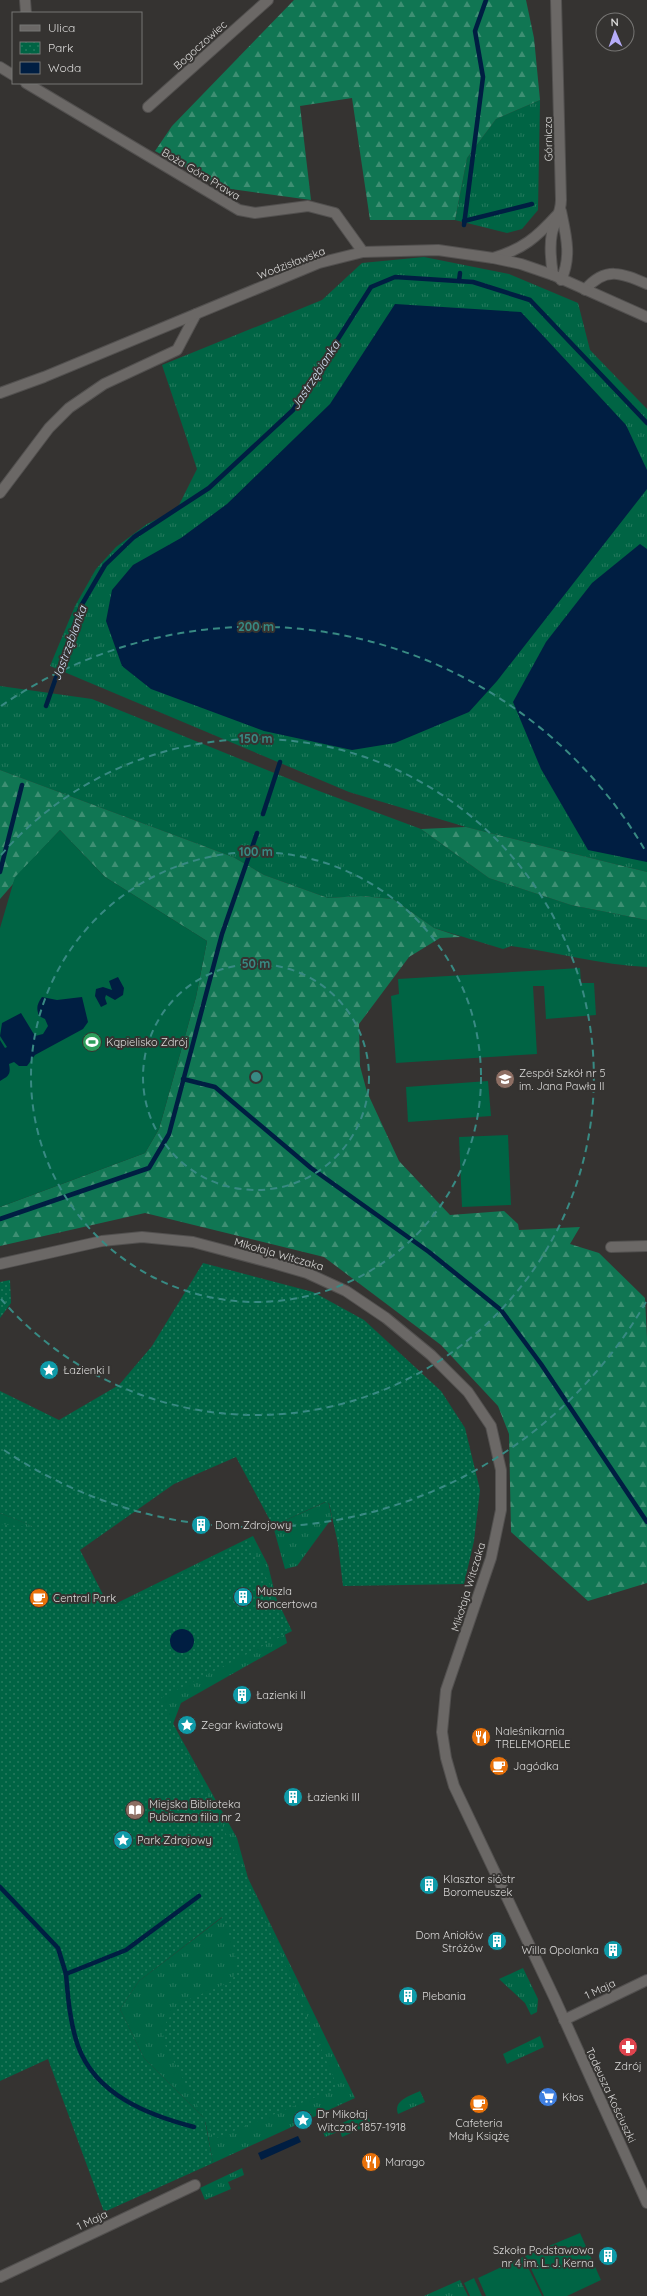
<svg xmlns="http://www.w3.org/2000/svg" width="647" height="2296" viewBox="0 0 647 2296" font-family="Quicksand,sans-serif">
<defs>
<pattern id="grass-tufts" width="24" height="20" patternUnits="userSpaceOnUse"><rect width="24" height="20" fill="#006444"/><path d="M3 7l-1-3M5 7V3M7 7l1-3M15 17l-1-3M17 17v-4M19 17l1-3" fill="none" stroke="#257a5e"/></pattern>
<pattern id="forest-firs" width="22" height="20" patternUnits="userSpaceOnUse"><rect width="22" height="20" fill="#107653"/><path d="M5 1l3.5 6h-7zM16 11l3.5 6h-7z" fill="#3e8f73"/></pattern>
<pattern id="park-dots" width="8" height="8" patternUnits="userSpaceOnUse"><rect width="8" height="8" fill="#006444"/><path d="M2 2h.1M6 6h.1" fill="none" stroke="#257a5e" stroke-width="1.8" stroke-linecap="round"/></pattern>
</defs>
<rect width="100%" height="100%" fill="#353331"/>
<g fill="url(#grass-tufts)">
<path d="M 540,100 L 538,210 L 522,229 L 507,233 L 455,220 L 467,158 L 496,119 Z"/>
<path d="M 424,257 L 509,274 L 578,303 L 590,350 L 647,409 L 647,872 L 466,827 L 349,792 L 50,666 L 75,606 L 96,569 L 116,547 L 147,524 L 172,512 L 179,505 L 197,469 L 162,365 L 322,300 L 362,263 Z"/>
<path d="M 0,686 L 92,699 L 319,791 L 421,829 L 489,878 L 571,905 L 647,920 L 647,967 C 601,965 556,952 511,946 L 503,949 L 434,928 L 393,899 L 361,896 L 328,898 L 264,875 L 233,857 L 0,770 Z"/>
<path d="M 328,1501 L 332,1518 L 297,1566 L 285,1569 L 273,1526 Z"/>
<path d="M 0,1513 L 53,1534 L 102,1602 L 115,1604 L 253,1536 L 268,1565 L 287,1643 L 181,1703 L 173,1724 L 237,1838 L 248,1878 L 355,2098 L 213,2163 L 205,2119 L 144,2058 L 120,2009 L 139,1981 L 228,1913 L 0,1720 Z"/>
<path d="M 523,1968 L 538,1999 L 537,2012 L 531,2015 L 525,2003 L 499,1979 Z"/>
<path d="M 540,2036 L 544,2047 L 507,2064 L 503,2054 Z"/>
<path d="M 420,2091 L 425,2102 L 398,2114 C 393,2100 410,2096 420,2091 Z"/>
<path d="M 366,2112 L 371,2124 L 342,2137 L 340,2131 L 325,2137 L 323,2132 Z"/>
<path d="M 242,2168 L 244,2175 L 228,2182 L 231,2189 L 205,2200 L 200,2188 Z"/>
<path d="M 460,2280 L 468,2296 L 424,2296 Z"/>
</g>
<g fill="url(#forest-firs)">
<path d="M 294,0 L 526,0 L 534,38 L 540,100 L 496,119 L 467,158 L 455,220 L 370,220 L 352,98 L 300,106 L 311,200 L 224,188 L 155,151 L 172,126 Z"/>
<path d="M 0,770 L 233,857 L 264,875 L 328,898 L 361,896 L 393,899 L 434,928 L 461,937 L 440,938 L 409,957 L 359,1024 L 360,1066 L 367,1092 L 399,1161 L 450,1215 L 504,1211 L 518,1224 L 519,1230 L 580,1227 L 570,1244 L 599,1253 L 645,1298 L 647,1339 L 647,1583 L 588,1601 L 511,1532 L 509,1434 L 498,1406 L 441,1345 L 324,1257 L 145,1213 L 0,1246 L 0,1207 L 145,1153 L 159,1129 L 196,997 L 207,941 L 105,877 L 60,830 L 16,877 L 13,884 L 0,899 Z"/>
<path d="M 466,827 L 647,872 L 647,920 L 571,905 L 489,878 L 421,829 Z"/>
</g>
<g fill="url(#park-dots)" fill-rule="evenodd">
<path d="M 203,1263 L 313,1292 L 364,1320 L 441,1391 L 465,1428 L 480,1490 L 474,1541 L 464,1584 L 343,1586 L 338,1544 L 329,1503 L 325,1502 L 273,1526 L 236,1457 L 174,1484 L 80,1550 L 111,1610 L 248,1540 L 292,1631 L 161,1698 L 250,1884 L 338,2088 L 214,2139 L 205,2121 L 213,2163 L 104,2212 L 48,2059 L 0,2081 L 0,1524 L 37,1528 L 0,1513 L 0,1391 L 59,1420 L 119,1385 L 152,1346 ZM 222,1917 L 233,1944 L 237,1966 L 232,1981 L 178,2004 L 162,2029 L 165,2045 L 204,2118 L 144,2058 L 120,2009 L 139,1981 Z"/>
<path d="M 10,1280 L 11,1303 L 0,1318 L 0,1282 Z"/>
</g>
<g fill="#006444">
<path d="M 60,830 L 105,877 L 207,941 L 196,997 L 159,1129 L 145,1153 L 0,1207 L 0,928 L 15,877 Z"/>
<path d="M 580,968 L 581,983 L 594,983 L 596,1015 L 546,1019 L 544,986 L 533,986 L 537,1054 L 396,1063 L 391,996 L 399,994 L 398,979 Z"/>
<path d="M 488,1081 L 491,1116 L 408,1122 L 406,1087 Z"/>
<path d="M 508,1135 L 511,1205 L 462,1207 L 459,1137 Z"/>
<path d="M 580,2233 L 601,2280 L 567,2296 L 544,2296 L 525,2256 Z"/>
<path d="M 523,2257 L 542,2296 L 486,2296 L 478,2278 Z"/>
<path d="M 474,2278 L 482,2296 L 470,2296 L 464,2283 Z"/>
</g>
<g fill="#001e42">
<path d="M 395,304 L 521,312 L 626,425 L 647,470 L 647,489 L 497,681 L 469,712 L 395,743 L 352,750 L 264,731 L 151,689 L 122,666 L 106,621 L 112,590 L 133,565 L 181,538 L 227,504 L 330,404 Z"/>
<path d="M 640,544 L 647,549 L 647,862 L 588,850 L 541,769 L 513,702 L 546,642 L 592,583 Z"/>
<path d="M 118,977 L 124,988 L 123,995 L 115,1000 L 106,995 L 105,998 L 107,1004 L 101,1007 L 95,996 L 96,989 L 103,987 L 112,990 L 109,981 Z"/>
<path d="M 42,997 L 57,1000 L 82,997 L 88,1022 L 83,1029 L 35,1055 L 27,1066 L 19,1066 L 14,1062 L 9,1064 C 11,1074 9,1076 0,1081 L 0,1040 L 5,1048 L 7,1047 L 0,1036 L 2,1023 L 21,1013 L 35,1036 L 43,1034 L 48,1026 L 45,1019 L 39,1016 C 36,1008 37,1004 42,997 Z"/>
<circle cx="182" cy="1641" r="12"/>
<path d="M 298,2136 L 301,2142 L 261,2160 L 258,2153 Z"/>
</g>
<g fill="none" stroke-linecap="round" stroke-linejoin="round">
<g stroke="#001e42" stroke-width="4.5">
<path d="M 464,221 L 532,204"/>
<path d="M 464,225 L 483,77 L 475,31 L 486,0"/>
<path d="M 459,281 L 460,273"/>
<path d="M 46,706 L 81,606 L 105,565 L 134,537 L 209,488 L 293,410 L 371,287 L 395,277 L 473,282 L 530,300 L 647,423"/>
<path d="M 263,814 L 280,762"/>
<path d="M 0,872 L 22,785"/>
<path d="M 183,1079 L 215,1087 L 311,1168 L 429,1252 L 501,1310 L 541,1364 L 647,1522"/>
<path d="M 0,1219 L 149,1168 L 169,1134 L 222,934 L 257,833"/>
<path d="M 0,1887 L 58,1948 L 66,1974 L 126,1950 L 199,1896"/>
<path d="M 66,1974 C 68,1998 70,2023 78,2046 C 96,2095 148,2115 194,2127"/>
</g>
<g stroke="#52504f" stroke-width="12">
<g id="street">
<path d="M 25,0 L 26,13"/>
<path d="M 0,67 L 13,75"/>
<path d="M 26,83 L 239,210 L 255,213 L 308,206 L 335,213 L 363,252"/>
<path d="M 148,107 L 268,0"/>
<path d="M 561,211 C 566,235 572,257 561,280"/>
<path d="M 493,258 C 523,249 536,238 557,215"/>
<path d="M 553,275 C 551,262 549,247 552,233 C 555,221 561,213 561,200 L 556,0"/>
<path d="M 585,290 C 605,266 622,273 647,284"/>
<path d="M 0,493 L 49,428 L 69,408 L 104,384 L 177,350 L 196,314"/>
<path d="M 611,1247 L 647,1246"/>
<path d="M 0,1264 L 102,1241 L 142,1237 L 193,1242 L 276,1264 L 307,1273 L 346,1291 L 386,1318 L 431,1355 L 468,1392 L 491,1426 L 501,1470 L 501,1510 L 491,1558 L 446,1690 L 442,1732 L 446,1758 L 454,1786 L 555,1999 L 647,2203"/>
<path d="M 564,2020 L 647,1980"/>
<path d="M 0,2277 L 195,2185"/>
</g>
</g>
<g stroke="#52504f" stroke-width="12">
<path id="secondary" d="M 0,393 L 44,377 L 319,263 L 363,252 L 438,250 L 493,258 L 521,264 L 553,275 L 647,317"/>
</g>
<use href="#street" stroke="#6b6866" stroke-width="10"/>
<use href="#secondary" stroke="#6b6866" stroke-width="10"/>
</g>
<g fill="none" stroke="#388a83" stroke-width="2" stroke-dasharray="7 5">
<circle cx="256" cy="1077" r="113"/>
<circle cx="256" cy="1077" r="225"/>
<path d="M1 855A338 338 0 1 1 1 1299"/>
<path d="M646 1302A450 450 0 0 1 1 1448M1 706A450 450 0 0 1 646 852"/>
</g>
<defs>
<g id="stadium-disc" transform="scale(1)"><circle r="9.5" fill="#2e9e5b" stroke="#353331"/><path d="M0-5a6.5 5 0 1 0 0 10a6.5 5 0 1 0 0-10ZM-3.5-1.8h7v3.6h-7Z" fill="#fff"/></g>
<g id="school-disc" transform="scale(1)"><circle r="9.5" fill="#8d6e63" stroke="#353331"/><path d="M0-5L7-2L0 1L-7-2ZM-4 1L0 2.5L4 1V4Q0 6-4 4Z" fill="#fff"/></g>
<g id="sight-disc" transform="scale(1)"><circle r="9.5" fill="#0f9aa8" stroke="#353331"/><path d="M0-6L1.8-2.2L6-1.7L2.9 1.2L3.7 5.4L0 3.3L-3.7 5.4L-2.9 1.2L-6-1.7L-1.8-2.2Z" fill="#fff"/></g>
<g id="building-disc" transform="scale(1)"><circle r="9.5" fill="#0f9aa8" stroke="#353331"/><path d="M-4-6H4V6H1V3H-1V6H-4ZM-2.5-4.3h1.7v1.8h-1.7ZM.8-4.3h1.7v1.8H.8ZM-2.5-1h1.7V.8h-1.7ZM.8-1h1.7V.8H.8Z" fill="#fff"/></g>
<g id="cafe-disc" transform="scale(1)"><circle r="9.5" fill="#e8710a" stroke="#353331"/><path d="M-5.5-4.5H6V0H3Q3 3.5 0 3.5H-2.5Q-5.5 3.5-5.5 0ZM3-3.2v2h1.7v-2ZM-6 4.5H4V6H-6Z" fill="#fff"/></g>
<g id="restaurant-disc" transform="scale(1)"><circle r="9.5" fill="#e8710a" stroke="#353331"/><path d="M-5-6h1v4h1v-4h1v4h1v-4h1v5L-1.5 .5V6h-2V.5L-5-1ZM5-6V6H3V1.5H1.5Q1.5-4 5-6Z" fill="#fff"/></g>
<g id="library-disc" transform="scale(1)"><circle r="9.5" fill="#8d6e63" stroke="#353331"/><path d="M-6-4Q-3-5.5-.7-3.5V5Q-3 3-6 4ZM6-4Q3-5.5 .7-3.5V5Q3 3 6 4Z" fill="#fff"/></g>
<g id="pharmacy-disc" transform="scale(1)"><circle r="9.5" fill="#e0444e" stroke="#353331"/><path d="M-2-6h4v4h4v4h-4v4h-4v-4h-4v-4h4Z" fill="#fff"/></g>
<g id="supermarket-disc" transform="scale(1)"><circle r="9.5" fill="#3f7fe0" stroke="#353331"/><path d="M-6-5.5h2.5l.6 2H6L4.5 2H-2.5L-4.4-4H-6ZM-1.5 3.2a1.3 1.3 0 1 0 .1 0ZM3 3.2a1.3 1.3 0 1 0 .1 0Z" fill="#fff"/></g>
</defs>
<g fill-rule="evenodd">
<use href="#stadium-disc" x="92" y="1042"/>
<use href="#school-disc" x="505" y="1079"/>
<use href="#sight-disc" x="49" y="1370"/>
<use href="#building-disc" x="201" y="1525"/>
<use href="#building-disc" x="243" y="1597"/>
<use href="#cafe-disc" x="39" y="1598"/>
<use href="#building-disc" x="242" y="1695"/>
<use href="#sight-disc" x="187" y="1725"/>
<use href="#restaurant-disc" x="481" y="1737"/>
<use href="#cafe-disc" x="499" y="1766"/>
<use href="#building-disc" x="293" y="1797"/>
<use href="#library-disc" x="135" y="1810"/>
<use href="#sight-disc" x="123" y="1840"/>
<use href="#building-disc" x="429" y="1885"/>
<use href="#building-disc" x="497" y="1941"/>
<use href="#building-disc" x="613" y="1950"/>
<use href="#building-disc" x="408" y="1996"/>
<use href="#pharmacy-disc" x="628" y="2047"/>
<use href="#supermarket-disc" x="548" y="2097"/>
<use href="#cafe-disc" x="479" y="2104"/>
<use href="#sight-disc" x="303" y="2120"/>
<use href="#restaurant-disc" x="371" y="2162"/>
<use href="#building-disc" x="608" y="2256"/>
</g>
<g text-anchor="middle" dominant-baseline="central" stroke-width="4" stroke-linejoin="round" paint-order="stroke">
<g font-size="11" fill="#dbdad9" stroke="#353331">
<text transform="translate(200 45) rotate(-42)">Bogoczowiec</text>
<text transform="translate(548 139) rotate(-91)">Górnicza</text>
<text transform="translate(201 174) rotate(31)">Boża Góra Prawa</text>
<text transform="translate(291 263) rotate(-21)">Wodzisławska</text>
<text transform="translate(279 1254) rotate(16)">Mikołaja Witczaka</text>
<text transform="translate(468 1587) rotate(-73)">Mikołaja Witczaka</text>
<text transform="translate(600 1989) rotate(-25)">1 Maja</text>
<text transform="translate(611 2095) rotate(65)">Tadeusza Kościuszki</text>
<text transform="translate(92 2220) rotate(-25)">1 Maja</text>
</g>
<g font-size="11" fill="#dbdad9" stroke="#353331" text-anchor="start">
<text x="106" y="1042">Kąpielisko Zdrój</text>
<text x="519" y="1073">Zespół Szkół nr 5<tspan x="519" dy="13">im. Jana Pawła II</tspan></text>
<text x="63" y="1370">Łazienki I</text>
<text x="215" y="1525">Dom Zdrojowy</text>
<text x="257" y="1591">Muszla<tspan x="257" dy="13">koncertowa</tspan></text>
<text x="53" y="1598">Central Park</text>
<text x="256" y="1695">Łazienki II</text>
<text x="201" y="1725">Zegar kwiatowy</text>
<text x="495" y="1731">Naleśnikarnia<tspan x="495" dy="13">TRELEMORELE</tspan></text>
<text x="513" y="1766">Jagódka</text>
<text x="307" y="1797">Łazienki III</text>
<text x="149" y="1804">Miejska Biblioteka<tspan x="149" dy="13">Publiczna filia nr 2</tspan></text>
<text x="137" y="1840">Park Zdrojowy</text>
<text x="443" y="1879">Klasztor sióstr<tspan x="443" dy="13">Boromeuszek</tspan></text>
<text x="483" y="1935" text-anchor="end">Dom Aniołów<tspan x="483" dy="13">Stróżów</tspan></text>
<text x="599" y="1950" text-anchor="end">Willa Opolanka</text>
<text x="422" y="1996">Plebania</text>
<text x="628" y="2066" text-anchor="middle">Zdrój</text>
<text x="562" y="2097">Kłos</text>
<text x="317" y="2114">Dr Mikołaj<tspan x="317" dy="13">Witczak 1857-1918</tspan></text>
<text x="479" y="2123" text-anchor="middle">Cafeteria<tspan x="479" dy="13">Mały Książę</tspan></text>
<text x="385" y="2162">Marago</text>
<text x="594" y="2250" text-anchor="end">Szkoła Podstawowa<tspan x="594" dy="13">nr 4 im. L. J. Kerna</tspan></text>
</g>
<g font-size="12" font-style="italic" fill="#cfdff3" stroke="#353331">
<text transform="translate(315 375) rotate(-57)">Jastrzębianka</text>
<text transform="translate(69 643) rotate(-70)">Jastrzębianka</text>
</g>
</g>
<circle cx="256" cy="1077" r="6" fill="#388a83" stroke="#353331" stroke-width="2"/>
<g font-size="12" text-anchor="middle" font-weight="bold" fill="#388a83" stroke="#353331" stroke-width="4" stroke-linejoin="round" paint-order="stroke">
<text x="256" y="631">200 m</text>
<text x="256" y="743">150 m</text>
<text x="256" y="856">100 m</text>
<text x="256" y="968">50 m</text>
</g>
<rect x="12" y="12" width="130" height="72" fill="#353331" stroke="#777674"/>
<rect x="20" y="25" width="20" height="6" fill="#6b6866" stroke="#777674"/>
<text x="48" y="32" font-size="12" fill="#dbdad9">Ulica</text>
<rect x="20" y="42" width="20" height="12" fill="url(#park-dots)" stroke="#777674"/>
<text x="48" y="52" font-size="12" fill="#dbdad9">Park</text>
<rect x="20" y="62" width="20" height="12" fill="#001e42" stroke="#777674"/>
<text x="48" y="72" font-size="12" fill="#dbdad9">Woda</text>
<g transform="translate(615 32) rotate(358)"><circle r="19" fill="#353331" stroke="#777674"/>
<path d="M0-3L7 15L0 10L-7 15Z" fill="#b6acf8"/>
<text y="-6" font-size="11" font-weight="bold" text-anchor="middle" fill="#dbdad9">N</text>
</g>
</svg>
